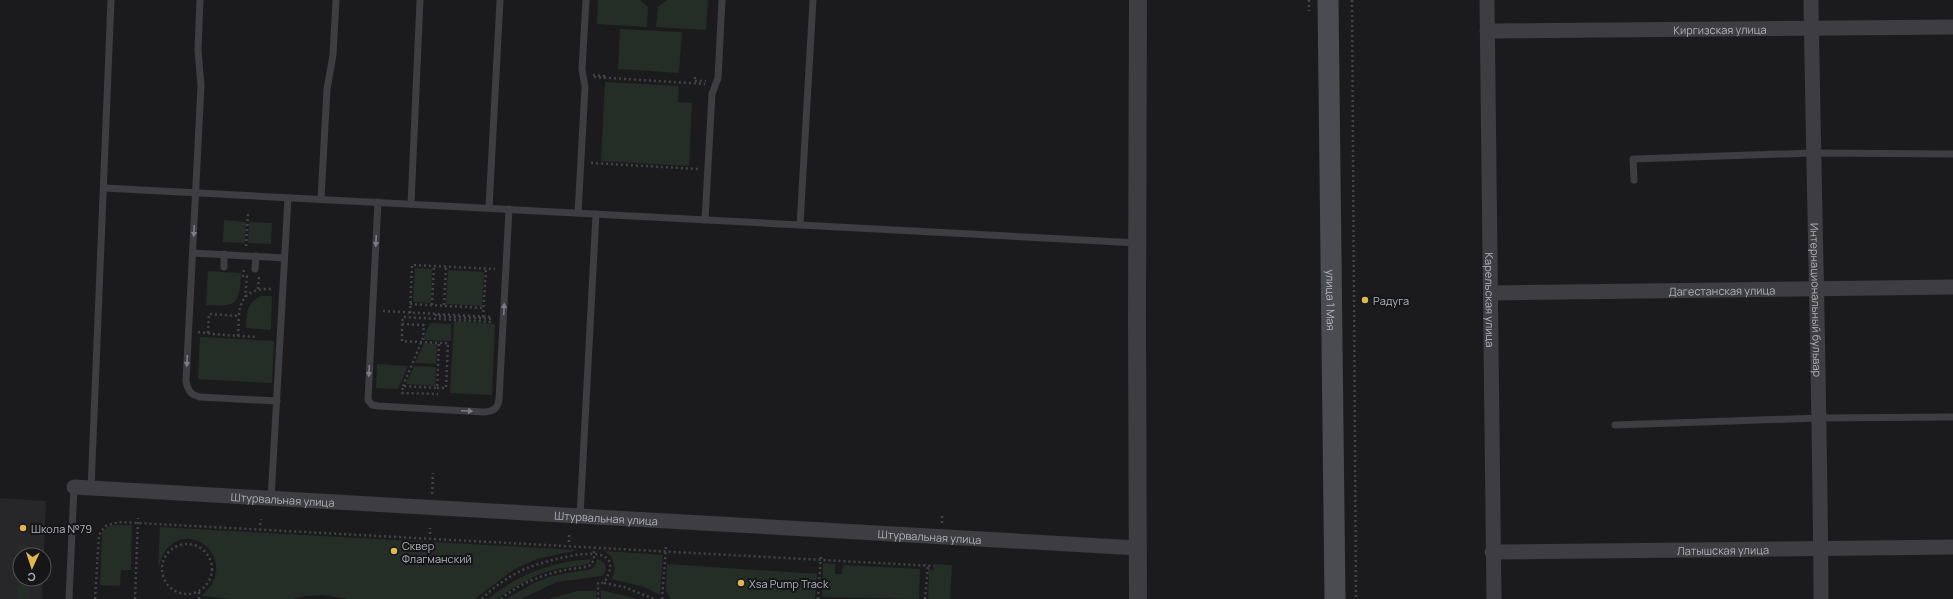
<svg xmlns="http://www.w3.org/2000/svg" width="1953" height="599" viewBox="0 0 1953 599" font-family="Manrope,sans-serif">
<rect width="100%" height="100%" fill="#1b1b1d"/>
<path fill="#27272a" d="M 0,498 L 46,501 L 44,555 L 20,555 L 20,579 L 43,579 L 42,599 L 0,599 Z"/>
<g fill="#252d27">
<path d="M 598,0 L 640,0 L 648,7 L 647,27 L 597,24 Z"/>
<path d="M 667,0 L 708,0 L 706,30 L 656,27 L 658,7 Z"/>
<path d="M 620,29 L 682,32 L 679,73 L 618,69 Z"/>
<path d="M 605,82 L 679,86 L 678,102 L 692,103 L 689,166 L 601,161 Z"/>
<path d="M 224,220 L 246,222 L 245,243 L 223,242 Z"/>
<path d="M 249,222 L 272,223 L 271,244 L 248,243 Z"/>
<path d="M 415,268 L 432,269 L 431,303 L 413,302 Z"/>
<path d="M 448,270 L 484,272 L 482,306 L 446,304 Z"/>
<path d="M 208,271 L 241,273 C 239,304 238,307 206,305 Z"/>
<path d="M 262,296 L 272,296 L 271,330 L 246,328 C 247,314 246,301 262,296 Z"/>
<path d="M 454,321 L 495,324 L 492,395 L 450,393 Z"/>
<path d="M 430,323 L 451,324 L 451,341 L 423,340 Z"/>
<path d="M 200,337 L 274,341 L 272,383 L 198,379 Z"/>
<path d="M 424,343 L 437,344 L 436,364 L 415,363 Z"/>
<path d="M 377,364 L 408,366 L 398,389 L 376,388 Z"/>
<path d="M 414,366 L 436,367 L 435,386 L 406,384 Z"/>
<path d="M 112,525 L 132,525 L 131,570 L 121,570 L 120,586 L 100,585 L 102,532 L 107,527 Z"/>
<path d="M 160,527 L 579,550 L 537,559 L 513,570 L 475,599 L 347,599 L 323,595 L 305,596 L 294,599 L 231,599 L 201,596 C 241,564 193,518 167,549 C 162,555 160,562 158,569 Z"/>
<path d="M 18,546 L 30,546 L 30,555 L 20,555 L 20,579 L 29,579 L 29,599 L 17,599 Z"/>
<path d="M 605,551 L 663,555 L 660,595 L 644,587 L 612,579 C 617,567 615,559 605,551 Z"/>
<path d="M 591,559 L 589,563 L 585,565 L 556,569 L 540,574 L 511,589 L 497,599 L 488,599 C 519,574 551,562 591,559 Z"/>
<path d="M 597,559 C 606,562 609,569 602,576 L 557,582 L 521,599 L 506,599 L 536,582 L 552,576 L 592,569 L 596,564 Z"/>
<path d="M 823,563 L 835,564 L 835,574 L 842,574 L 843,565 L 920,569 L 919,599 L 822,597 Z"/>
<path d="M 667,564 L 817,574 L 815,599 L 671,599 L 666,591 Z"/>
<path d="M 934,564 L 952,565 L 950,599 L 928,599 L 929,578 L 928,569 L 934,570 Z"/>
<path d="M 601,590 L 638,599 L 601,599 Z"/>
<path d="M 577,591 L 596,591 L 596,599 L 549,599 Z"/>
</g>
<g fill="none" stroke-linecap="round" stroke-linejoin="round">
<g stroke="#434449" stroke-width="2.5" stroke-dasharray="2 3" stroke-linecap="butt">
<path d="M 1309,0 L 1309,11"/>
<path d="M 1352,0 L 1356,599"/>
<path d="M 593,75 L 604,76 L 604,72"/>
<path d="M 594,77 L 705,84"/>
<path d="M 695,77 L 694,81 L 706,81"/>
<path d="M 591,163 L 698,169"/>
<path d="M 246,246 L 248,214"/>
<path d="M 244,270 L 243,276 L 247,276 L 245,297"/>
<path d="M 258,289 L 259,277"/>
<path d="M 410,304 L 484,308"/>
<path d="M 432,305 L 434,266"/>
<path d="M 444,305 L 446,267"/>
<path d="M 383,311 L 492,317"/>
<path d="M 410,313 L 412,265 L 495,269"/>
<path d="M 436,314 L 436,316 L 494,319"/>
<path d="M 483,317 L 486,269"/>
<path d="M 402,324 L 402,341 L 439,343 L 437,388 L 403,386 L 402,393 L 438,394"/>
<path d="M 198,332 L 208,333 L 209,314 L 239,316 C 240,294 253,288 273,289"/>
<path d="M 208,333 L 211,334 L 257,337"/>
<path d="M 238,336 L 239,316"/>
<path d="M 403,386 L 423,338 L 424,325 L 402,324 L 403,317 L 493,322"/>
<path d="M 437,388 L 446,388 L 448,343 L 439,343"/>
<path d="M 432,494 L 433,473"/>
<path d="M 942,523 L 942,514"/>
<path d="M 260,525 L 261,519"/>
<path d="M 430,534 L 430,528"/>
<path d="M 569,542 L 569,535"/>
<circle cx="187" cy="569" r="25"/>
<path d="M 604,583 L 624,587 L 654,599"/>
<path d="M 199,592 L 199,599"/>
<path d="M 95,599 L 99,535 L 105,526 L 119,522 L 934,566"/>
<path d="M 135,599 L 138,518"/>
<path d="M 482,599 C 494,586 511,575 527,568 C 546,561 634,533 604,583 L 598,583 L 598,599"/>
<path d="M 501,599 C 519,583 547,573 570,569 C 577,568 583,568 589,566 L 594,560 L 594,548"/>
<path d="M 662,599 L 666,547"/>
<path d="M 818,599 L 821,555"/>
<path d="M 925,599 L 928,566"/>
</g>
<g stroke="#3d3d42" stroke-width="7">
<path d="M 200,0 L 198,50 L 201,86 L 186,381 C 188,391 191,395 200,397 L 277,401"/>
<path d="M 1634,180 L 1633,159 L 1813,153 L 1953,154"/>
<path d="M 104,188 L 1138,243"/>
<path d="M 321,199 L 327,89 L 333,55 L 336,0"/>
<path d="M 378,202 L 368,400 L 372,405 L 378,406 L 484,412 C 493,411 497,410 499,400 L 509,209"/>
<path d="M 411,204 L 420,0"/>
<path d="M 489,208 L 500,0"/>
<path d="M 578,213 L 585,87 L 582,69 L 586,0"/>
<path d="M 705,220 L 712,94 L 718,78 L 722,0"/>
<path d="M 800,225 L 813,0"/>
<path d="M 193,253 L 284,258"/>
<path d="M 224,267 L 224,254"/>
<path d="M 255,269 L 256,256"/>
<path d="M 1615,425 L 1819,418 L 1953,417"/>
<path d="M 91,489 L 111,0"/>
<path d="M 271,499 L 288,198"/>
<path d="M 580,516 L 596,214"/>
<path d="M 69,599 L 74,487"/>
</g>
<g stroke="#3d3d42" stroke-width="15">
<path id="s1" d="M 1487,0 L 1494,599"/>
<path id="s2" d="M 1811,0 C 1814,200 1820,399 1821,599"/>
<path id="s3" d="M 1487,31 L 1953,27"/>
<path id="s4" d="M 1491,293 L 1953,287"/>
<path id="s5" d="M 74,487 L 1138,548"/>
<path id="s6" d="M 1492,552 L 1953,547"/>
</g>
<path stroke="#3d3d42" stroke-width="18" d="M 1138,599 L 1137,318 L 1138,0"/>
<path stroke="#4b4c51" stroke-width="21" id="s7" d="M 1328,0 L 1335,599"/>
</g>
<defs><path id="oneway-solid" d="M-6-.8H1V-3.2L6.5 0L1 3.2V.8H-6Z"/></defs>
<g fill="#7c7d85">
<use href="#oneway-solid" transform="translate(194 231) rotate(93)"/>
<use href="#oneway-solid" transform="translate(376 241) rotate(93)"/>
<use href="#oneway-solid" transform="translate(504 309) rotate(-87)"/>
<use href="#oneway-solid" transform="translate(187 361) rotate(93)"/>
<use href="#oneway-solid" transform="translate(369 371) rotate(93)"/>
<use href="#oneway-solid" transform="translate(467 411) rotate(3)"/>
</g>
<g fill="#dfb751" stroke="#161618" stroke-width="1.5">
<circle cx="1365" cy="300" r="4"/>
<circle cx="23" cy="528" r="4"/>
<circle cx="394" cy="551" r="4"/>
<circle cx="741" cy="583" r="4"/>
</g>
<g text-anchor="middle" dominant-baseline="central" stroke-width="4" stroke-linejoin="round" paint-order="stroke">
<g font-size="11" fill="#afb2bb" stroke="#161618">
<text stroke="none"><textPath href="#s3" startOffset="233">Киргизская улица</textPath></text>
<text stroke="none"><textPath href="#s4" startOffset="231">Дагестанская улица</textPath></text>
<text stroke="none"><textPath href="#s1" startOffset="300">Карельская улица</textPath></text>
<text stroke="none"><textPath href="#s2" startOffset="300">Интернациональный бульвар</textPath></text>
<text stroke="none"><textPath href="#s7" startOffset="300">улица 1 Мая</textPath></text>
<text stroke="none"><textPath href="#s5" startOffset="209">Штурвальная улица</textPath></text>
<text stroke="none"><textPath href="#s5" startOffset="533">Штурвальная улица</textPath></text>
<text stroke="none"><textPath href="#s5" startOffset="857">Штурвальная улица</textPath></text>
<text stroke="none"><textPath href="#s6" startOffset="231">Латышская улица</textPath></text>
</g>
<g font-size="11" fill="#afb2bb" stroke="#161618" text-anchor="start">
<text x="1373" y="300">Радуга</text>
<text x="31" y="528">Школа №79</text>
<text x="402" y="545">Сквер<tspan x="402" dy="13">Флагманский</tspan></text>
<text x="749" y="583">Xsa Pump Track</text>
</g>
</g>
<g transform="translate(32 567) rotate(183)"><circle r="19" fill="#161618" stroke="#535459"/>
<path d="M0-3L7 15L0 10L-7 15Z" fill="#dfb751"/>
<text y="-6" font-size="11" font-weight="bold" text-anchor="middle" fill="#afb2bb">С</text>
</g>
</svg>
